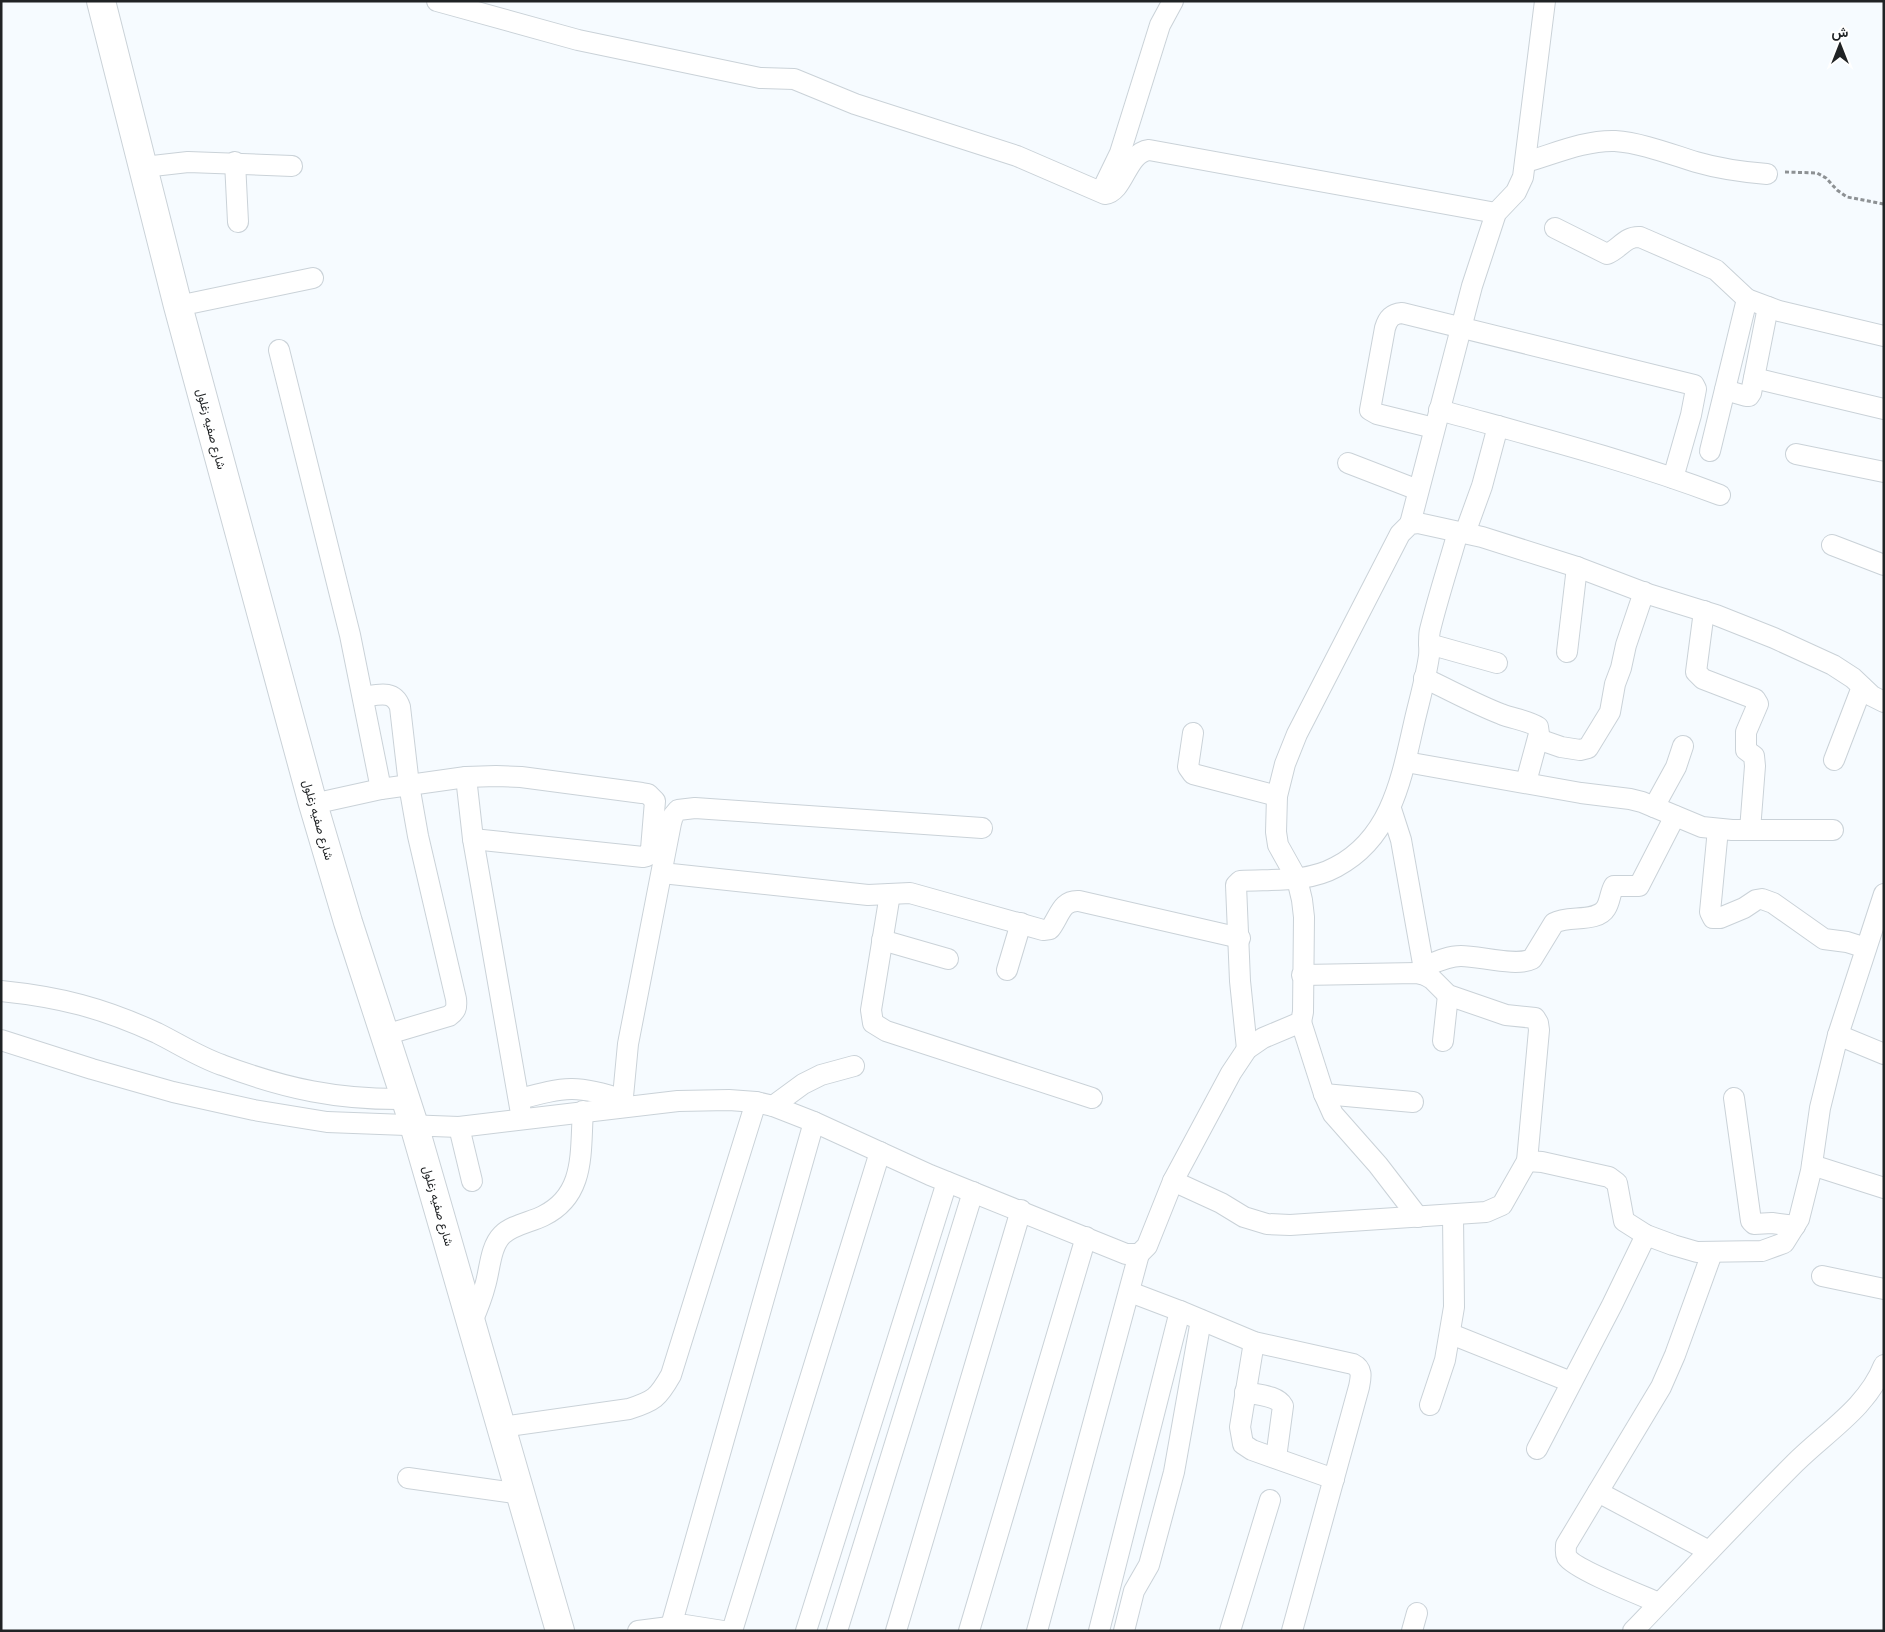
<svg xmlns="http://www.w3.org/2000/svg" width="1885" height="1632" viewBox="0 0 1885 1632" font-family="Roboto,Vazirmatn,sans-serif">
<rect width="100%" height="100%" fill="#f6fbff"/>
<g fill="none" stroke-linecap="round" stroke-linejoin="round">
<g stroke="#cad2d8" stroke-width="22">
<g id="street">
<path d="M 437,1 L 578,40 L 760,78 L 794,79 L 855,104 L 1017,156 L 1105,194 C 1124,192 1126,153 1149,150 L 1496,213"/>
<path d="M 235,162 L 238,222"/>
<path d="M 1526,162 C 1554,154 1585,140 1615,141 C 1642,143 1670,154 1696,162 C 1720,169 1742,172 1767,174"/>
<path d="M 144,167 L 188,162 L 292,166"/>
<path d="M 1104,186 L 1120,153 L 1160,25 L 1173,1"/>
<path d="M 1555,228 L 1607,254 C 1620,249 1625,236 1640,237 L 1716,270 L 1747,299 L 1779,311 L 1884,336"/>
<path d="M 178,306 L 313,278"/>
<path d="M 279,350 L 350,635 L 381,789"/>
<path d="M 1754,378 L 1884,409"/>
<path d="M 1725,390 L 1746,396 L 1749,396 L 1751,393 L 1768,307"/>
<path d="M 1439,410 C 1533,436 1628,460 1720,495"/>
<path d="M 1434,428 L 1377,414 L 1370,410 L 1385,328 C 1388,318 1392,314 1402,313 L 1694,385 L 1696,389 L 1691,415 L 1673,478"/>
<path d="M 1710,451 L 1747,299"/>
<path d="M 1796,454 L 1884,472"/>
<path d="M 1348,463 L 1418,490"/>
<path d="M 1410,524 L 1472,286 L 1496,213 L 1516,192 L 1523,177 L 1545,1"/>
<path d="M 1465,533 L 1482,486 L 1498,426"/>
<path d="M 1832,545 L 1884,565"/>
<path d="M 1704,611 L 1696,672 L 1703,679 L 1755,699 L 1758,704 L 1746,732 L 1746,750 L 1754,756 L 1755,766 L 1750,830"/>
<path d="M 1429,644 L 1497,663"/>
<path d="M 1567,652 L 1577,567"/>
<path d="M 1424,678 C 1450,690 1475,704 1501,714 C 1513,719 1527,720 1538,727 L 1539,734 L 1526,782"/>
<path d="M 363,697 C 377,695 394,689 400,707 L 409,785 L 418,836 L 456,999 C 457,1008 456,1011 449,1016 L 385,1035"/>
<path d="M 1193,733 L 1188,767 L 1193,774 L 1277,796"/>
<path d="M 1538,739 L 1561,747 L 1580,750 L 1588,748 L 1610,712 L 1615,684 L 1621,668 L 1626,645 L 1644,592"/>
<path d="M 1834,760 L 1862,687"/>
<path d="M 1406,762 L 1581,793 L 1630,799 L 1642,802 L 1702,827 L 1732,830 L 1833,830"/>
<path d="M 466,777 L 473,839 L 522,1119"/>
<path d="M 313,804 L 381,789 L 466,777 L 496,776 L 521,777 L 642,793 L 648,794 L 655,801 L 651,849 L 647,856 L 643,857 L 473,839"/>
<path d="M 1654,807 L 1676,767 L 1683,746"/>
<path d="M 1391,809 L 1401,840 L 1425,975"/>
<path d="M 1718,829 L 1710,912 L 1713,918 L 1720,918 L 1744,908 L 1756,900 L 1762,899 L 1773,903 L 1824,939 L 1847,942 L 1866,948"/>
<path d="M 662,873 L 868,895 L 910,893 L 1043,930 L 1050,929 C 1060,916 1061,900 1079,901 L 1240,938"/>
<path d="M 890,894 L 871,1010 L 873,1023 L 886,1031 L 1092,1098"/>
<path d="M 882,940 L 948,959"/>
<path d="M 1424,967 C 1436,962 1448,956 1461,956 C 1480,956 1516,967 1532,959 L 1554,923 C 1569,915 1597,923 1606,908 C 1610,902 1610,893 1614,886 L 1639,886 L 1675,816"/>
<path d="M 1007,970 L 1021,923"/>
<path d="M 1,991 C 60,997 103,1008 157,1033 C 179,1044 199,1057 222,1065 C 286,1089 338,1100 406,1099"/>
<path d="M 1301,1022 L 1324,1094 L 1333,1114 L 1378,1165 L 1418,1217"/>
<path d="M 1838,1035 L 1884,1054"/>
<path d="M 1,1040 L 92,1069 L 173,1092 L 254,1110 L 327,1122 L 459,1127 L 678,1101 L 729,1100 L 756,1102 L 773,1106 L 814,1122 L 930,1175 L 1126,1254 L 1139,1254 L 1147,1246 L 1173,1181 L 1231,1073 L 1247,1049 L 1263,1038 L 1301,1022 L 1303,1012 L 1304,917 L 1302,900 L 1297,879 L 1278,845 L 1276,832 L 1277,796 L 1285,764 L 1297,734 L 1400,534 L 1410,524 L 1418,523 L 1482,537 L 1577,567 L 1648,594 L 1716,615 L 1774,638 L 1833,665 L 1853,678 L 1872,696 L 1884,702"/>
<path d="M 1443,1041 L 1448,995"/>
<path d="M 1247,1049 L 1240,981 L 1236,885 L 1240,881 C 1272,879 1307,883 1336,867 C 1393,837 1402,775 1415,719 C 1420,698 1426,677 1429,656 C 1430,648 1428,638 1430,630 C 1438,597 1449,564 1458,532"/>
<path d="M 1324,1094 L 1413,1102"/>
<path d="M 1734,1098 L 1751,1221 L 1754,1224 L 1772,1223 L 1795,1226"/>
<path d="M 520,1099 C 565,1087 577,1084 623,1100"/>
<path d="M 773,1106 L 803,1084 L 821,1075 L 854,1066"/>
<path d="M 622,1107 L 628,1044 L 671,823 L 673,816 L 678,810 L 695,808 L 982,828"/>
<path d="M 459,1127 L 472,1181"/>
<path d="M 1527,1161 L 1542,1162 L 1609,1177 L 1617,1183 L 1624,1221 L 1646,1235 L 1673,1245 L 1697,1252 L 1762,1251 L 1784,1243 L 1799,1219 L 1811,1171 L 1820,1108 L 1838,1035 L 1884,894"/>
<path d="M 1812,1165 L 1884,1188"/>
<path d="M 1173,1181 L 1221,1203 L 1244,1217 L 1267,1224 L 1290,1225 L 1486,1212 L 1502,1205 L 1527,1161 L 1539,1030 L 1538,1023 L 1535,1018 L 1506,1015 L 1448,995 L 1432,979 L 1425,975 L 1417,973 L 1302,975"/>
<path d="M 1822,1276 L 1884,1289"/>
<path d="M 1130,1292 L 1180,1311 L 1254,1342 L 1353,1364 C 1363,1369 1361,1377 1359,1387 L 1292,1631"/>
<path d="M 472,1322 C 477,1310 482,1298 485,1286 C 490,1270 490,1247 502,1235 C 512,1225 531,1222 543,1216 C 586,1195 580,1152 583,1111"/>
<path d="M 1451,1334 L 1571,1382"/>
<path d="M 1254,1342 L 1240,1427 L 1243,1444 L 1252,1450 L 1334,1479"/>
<path d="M 1245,1392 C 1257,1395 1277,1395 1283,1406 L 1276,1458"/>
<path d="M 1430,1405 L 1445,1360 L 1454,1307 L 1453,1215"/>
<path d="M 502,1427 L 629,1409 C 654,1401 658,1398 671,1375 L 756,1102"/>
<path d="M 1537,1449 L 1612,1305 L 1646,1235"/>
<path d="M 408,1478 L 521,1494"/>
<path d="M 1598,1492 L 1709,1551"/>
<path d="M 1659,1603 C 1643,1596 1574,1569 1567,1557 C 1565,1553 1566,1550 1566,1545 L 1661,1387 L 1675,1355 L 1712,1253"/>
<path d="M 671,1626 L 814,1122"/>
<path d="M 638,1631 L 685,1625 L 723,1631"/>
<path d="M 732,1631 L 880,1152"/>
<path d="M 806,1631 L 947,1182"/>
<path d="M 837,1631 L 973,1192"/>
<path d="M 896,1631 L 1021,1210"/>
<path d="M 969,1631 L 1086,1237"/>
<path d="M 1037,1631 L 1139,1254"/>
<path d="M 1099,1631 L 1180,1311"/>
<path d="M 1124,1631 L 1134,1591 L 1149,1565 L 1174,1472 L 1201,1320"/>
<path d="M 1230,1631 L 1270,1500"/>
<path d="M 1412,1631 L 1417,1613"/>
<path d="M 1633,1631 C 1687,1575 1740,1518 1795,1463 C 1826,1432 1867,1408 1884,1365"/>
</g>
</g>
<g stroke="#cad2d8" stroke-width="30">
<path id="secondary" d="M 101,1 L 178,306 L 313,804 L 348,922 L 414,1125 L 560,1631"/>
</g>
<path stroke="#8d9194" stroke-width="3" stroke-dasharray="4 2.5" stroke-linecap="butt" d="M 1785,172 L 1817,173 L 1826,178 L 1837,190 L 1847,197 L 1884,204"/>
<use href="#street" stroke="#fff" stroke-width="20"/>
<use href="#secondary" stroke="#fff" stroke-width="28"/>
</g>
<g text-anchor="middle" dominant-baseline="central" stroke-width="5" stroke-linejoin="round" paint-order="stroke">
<g font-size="12" fill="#202325" stroke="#fff">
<text transform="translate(211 429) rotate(75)">شارع صفيه زغلول</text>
<text transform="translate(318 820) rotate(74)">شارع صفيه زغلول</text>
<text transform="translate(438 1206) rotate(74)">شارع صفيه زغلول</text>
</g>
</g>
<rect width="1885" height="1632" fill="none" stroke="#202325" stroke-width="5"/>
<g transform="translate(1840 45)" stroke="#ffffff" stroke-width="4" paint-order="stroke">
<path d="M0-4L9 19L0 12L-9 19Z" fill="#202325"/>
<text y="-8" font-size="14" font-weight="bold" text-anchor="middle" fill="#202325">ش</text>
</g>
</svg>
